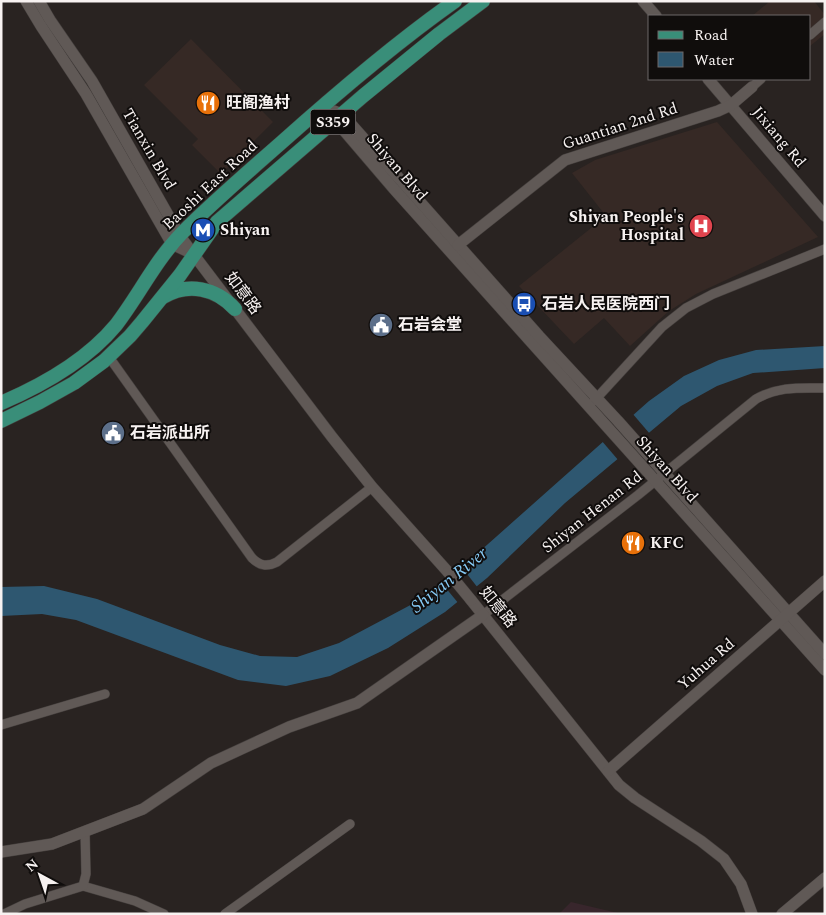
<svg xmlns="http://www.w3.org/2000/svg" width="826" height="915" viewBox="0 0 826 915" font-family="Spectral,'Noto Sans SC',serif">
<rect width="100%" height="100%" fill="#292321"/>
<g fill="#362925">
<path d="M 770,1 L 814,1 L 825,15 L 825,34 L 810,46 L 810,16 L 752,16 Z"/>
<path d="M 191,39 L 273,122 L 221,174 L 192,145 L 198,139 L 144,85 Z"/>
<path d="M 717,122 L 818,237 L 696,294 L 669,311 L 630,346 L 604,318 L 574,344 L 519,286 L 606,216 L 572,173 L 595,160 Z"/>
</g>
<path fill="#38262c" d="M 571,902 L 622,914 L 559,914 Z"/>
<path fill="#2e5770" d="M 825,346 L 825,368 L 753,373 L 717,386 L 681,406 L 565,503 L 487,578 L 445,612 L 388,648 L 330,676 L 286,686 L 238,680 L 76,620 L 42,614 L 1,616 L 1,587 L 44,586 L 97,599 L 220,645 L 260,656 L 297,657 L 339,643 L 418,601 L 470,560 L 649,401 L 684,376 L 719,360 L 756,350 Z"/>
<g fill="#292321">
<path d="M 632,413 L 650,434 L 619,461 L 601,440 Z"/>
<path d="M 460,565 L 478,588 L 459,604 L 440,581 Z"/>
</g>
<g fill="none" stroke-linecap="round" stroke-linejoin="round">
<g stroke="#443f3d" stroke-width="10">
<g id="minor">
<path d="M 810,35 L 825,22"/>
<path d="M 752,87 L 761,79"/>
<path d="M 109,357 L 252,558 C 260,566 267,567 277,562 L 372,487"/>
<path d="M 594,401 L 662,327 L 686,308 L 713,294 L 825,249"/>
<path d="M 483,615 L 638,495 L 756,399 C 779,386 799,388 825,388"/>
<path d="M 1,725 L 105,694"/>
<path d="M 83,886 L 135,901 L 164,914"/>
<path d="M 4,914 L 25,904 L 83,886 L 86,874 L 85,831"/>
<path d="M 225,914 L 350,824"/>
</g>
</g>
<g stroke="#443f3d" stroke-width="12">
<g id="tertiary">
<path d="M 26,1 L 41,26 L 86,94 L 172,244 L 193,254"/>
<path d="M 39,1 L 50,20 L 92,81 L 180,236 L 194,255 L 332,437 L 372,487 L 448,572"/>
<path d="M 643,1 L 656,16"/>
<path d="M 708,79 L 825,216"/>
<path d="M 323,106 L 394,189 L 825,670"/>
<path d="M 334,111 L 342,114 L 539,336 L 618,421 L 825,654"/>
<path d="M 458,245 L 565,160 L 718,111 L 731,105 L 752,87"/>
<path d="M 471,600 L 619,785 L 635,798 L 701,841 L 724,859 L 741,884 L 752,914"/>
<path d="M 608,771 L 825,581"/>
<path d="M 1,852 L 52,844 L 143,809 L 211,763 L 289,727 L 357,703 L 483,615"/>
<path d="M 782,914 L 825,878"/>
</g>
</g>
<g stroke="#443f3d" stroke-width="15">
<g id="primary">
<path d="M 163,297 C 188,282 216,288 235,309"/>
<path d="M 1,403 C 43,385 87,360 116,325 C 139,295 155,261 182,233 C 214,201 248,172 282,142 C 338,92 394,44 455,1"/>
<path d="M 1,421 L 40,402 L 74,383 L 104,361 L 130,336 L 142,322 L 180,275 L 217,222 L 363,96 L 439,34 L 483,1"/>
</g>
</g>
<use href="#minor" stroke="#605956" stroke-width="9"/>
<use href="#tertiary" stroke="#605956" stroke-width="11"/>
<use href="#primary" stroke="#398e79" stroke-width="14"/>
<g stroke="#443f3d" stroke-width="12" stroke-linecap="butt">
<path id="tertiary-bridge" d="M 448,572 L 471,600"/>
</g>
<use href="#tertiary-bridge" stroke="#605956" stroke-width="11"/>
</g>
<defs>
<g id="restaurant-disc" transform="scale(1.25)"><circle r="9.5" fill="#e8710a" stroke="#100d0c"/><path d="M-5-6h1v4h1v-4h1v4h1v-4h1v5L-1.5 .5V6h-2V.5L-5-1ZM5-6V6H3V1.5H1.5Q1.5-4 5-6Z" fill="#fff"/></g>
<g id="hospital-disc" transform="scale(1.25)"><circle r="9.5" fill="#e0444e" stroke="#100d0c"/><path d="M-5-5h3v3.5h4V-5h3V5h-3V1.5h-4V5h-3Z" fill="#fff"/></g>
<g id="metro-disc" transform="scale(1.25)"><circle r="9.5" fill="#1a4fb4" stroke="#100d0c"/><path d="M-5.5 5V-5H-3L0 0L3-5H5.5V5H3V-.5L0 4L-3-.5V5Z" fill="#fff"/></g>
<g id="bus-disc" transform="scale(1.25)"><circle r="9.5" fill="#1a4fb4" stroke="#100d0c"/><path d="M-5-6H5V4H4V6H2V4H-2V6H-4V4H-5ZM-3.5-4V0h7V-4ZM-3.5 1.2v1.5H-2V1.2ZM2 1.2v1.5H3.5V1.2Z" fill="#fff"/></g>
<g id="civic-disc" transform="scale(1.25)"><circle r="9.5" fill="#5c6f8a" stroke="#100d0c"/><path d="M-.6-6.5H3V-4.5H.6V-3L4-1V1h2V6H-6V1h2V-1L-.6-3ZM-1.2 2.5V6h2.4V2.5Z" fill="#fff"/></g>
</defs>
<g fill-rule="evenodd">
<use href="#restaurant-disc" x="208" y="103"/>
<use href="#hospital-disc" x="701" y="226"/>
<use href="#metro-disc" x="203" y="230"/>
<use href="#bus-disc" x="524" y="304"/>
<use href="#civic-disc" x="381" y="325"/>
<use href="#civic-disc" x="113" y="433"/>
<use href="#restaurant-disc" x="633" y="543"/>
</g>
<g text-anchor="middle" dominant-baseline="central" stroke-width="4" stroke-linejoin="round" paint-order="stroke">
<rect fill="#100d0c" stroke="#b2adac" stroke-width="1" x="310.5" y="109.5" width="45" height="25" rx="4"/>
<g font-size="15" font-weight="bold" fill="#f7f2f1">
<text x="333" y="122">S359</text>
</g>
<g font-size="16" font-weight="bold" fill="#f7f2f1" stroke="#100d0c" text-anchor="start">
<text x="226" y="103">旺阁渔村</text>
<text x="684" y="217" text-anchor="end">Shiyan People's<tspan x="684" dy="18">Hospital</tspan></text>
<text x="220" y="230">Shiyan</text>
<text x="542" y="304">石岩人民医院西门</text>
<text x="398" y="325">石岩会堂</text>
<text x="130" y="433">石岩派出所</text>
<text x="650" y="543">KFC</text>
</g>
<g font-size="16" fill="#f7f2f1" stroke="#100d0c">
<text transform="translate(620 126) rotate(-18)">Guantian 2nd Rd</text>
<text transform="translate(779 137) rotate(50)">Jixiang Rd</text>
<text transform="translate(149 149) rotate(60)">Tianxin Blvd</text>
<text transform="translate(397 167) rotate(49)">Shiyan Blvd</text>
<text transform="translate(210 185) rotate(-43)">Baoshi East Road</text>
<text transform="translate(243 293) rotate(53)">如意路</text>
<text transform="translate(667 469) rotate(48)">Shiyan Blvd</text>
<text transform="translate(592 512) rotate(-38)">Shiyan Henan Rd</text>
<text transform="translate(498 607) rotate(51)">如意路</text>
<text transform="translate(706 664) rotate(-41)">Yuhua Rd</text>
</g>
<g font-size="18" font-style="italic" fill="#86caf5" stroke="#100d0c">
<text transform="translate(449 580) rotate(-39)">Shiyan River</text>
</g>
</g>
<rect width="826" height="915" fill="none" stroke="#f7f2f1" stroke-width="5"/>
<rect x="648" y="15" width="162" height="65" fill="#100d0c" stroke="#6c6968"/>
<rect x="658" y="31" width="25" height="8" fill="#398e79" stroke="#6c6968"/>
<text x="694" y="40" font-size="15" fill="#f7f2f1">Road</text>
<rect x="658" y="52" width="25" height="15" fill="#2e5770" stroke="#6c6968"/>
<text x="694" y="65" font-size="15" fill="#f7f2f1">Water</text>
<g transform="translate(40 875) rotate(320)" stroke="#100d0c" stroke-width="4" paint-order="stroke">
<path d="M0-4L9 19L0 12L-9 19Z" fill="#f7f2f1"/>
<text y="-8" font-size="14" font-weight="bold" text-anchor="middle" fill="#f7f2f1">N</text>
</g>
</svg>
